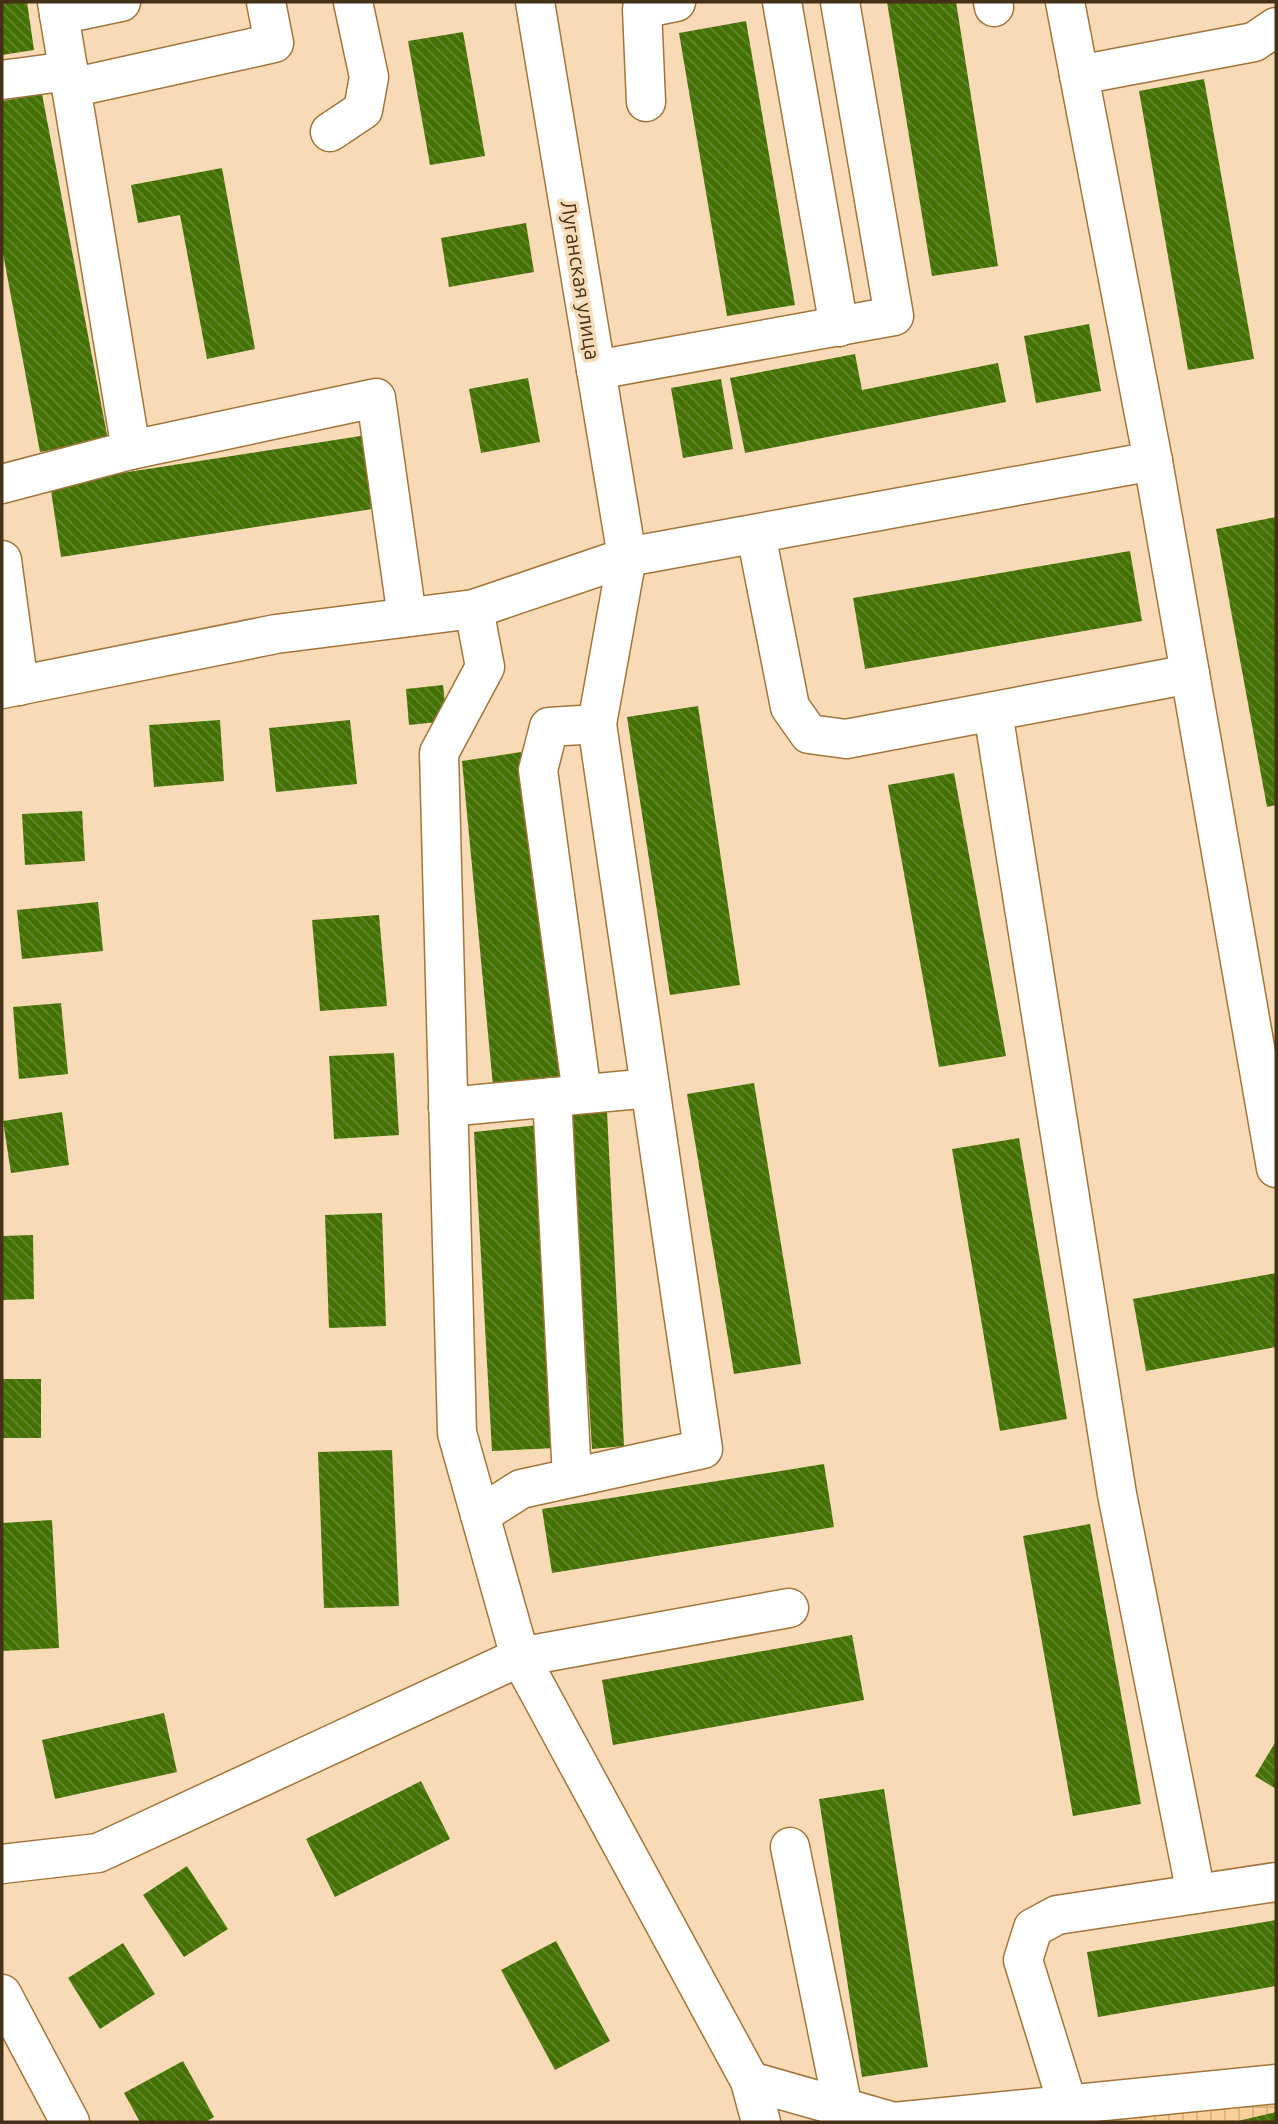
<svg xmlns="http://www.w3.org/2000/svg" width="1278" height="2124" viewBox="0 0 1278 2124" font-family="Ubuntu,sans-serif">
<defs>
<pattern id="industrial-grid" width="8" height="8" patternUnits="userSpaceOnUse" patternTransform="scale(1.75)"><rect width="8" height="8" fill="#fbcf9a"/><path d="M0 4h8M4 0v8" fill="none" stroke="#d8b284"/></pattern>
<pattern id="building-back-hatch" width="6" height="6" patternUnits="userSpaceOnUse" patternTransform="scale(1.75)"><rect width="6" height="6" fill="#447103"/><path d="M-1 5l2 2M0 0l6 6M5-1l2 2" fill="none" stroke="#658531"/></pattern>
</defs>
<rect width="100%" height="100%" fill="#f8dab7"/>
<path fill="url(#industrial-grid)" d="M 1276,2102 L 1276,2122 L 1085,2122 Z"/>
<g fill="url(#building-back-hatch)">
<path d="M 2,2 L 27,2 L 34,50 L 2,55 Z"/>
<path d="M 887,2 L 956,2 L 998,266 L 932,276 Z"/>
<path d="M 746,21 L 795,305 L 727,316 L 679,33 Z"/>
<path d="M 463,32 L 485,156 L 430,165 L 408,41 Z"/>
<path d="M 1204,79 L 1254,359 L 1188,370 L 1139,91 Z"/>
<path d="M 42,94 L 108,440 L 40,452 L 2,248 L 2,101 Z"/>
<path d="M 222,168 L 255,349 L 207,359 L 180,215 L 138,223 L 131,185 Z"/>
<path d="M 526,223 L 534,272 L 449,287 L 441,238 Z"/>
<path d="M 1089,324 L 1101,391 L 1036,403 L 1024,336 Z"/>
<path d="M 855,354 L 862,390 L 998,363 L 1006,402 L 745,453 L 730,378 Z"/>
<path d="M 528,378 L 540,442 L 481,453 L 469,389 Z"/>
<path d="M 721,379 L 733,449 L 683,458 L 671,388 Z"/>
<path d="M 367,435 L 379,508 L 61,557 L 50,484 Z"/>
<path d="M 1276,517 L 1276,805 L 1267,807 L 1216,529 Z"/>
<path d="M 1130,551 L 1142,621 L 865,669 L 853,598 Z"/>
<path d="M 443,685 L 447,721 L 409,725 L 406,689 Z"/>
<path d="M 698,706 L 740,985 L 670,995 L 627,717 Z"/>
<path d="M 220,720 L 224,781 L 154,787 L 149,725 Z"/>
<path d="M 350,720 L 357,784 L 276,792 L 269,728 Z"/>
<path d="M 521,752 L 567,1080 L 493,1086 L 462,761 Z"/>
<path d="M 954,773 L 1006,1056 L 939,1067 L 888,785 Z"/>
<path d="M 82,811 L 85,861 L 25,865 L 22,814 Z"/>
<path d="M 98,902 L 103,951 L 22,959 L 17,910 Z"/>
<path d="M 379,915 L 387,1006 L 320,1011 L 312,920 Z"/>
<path d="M 61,1003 L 68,1074 L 19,1079 L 13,1007 Z"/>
<path d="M 394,1053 L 399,1135 L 334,1139 L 329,1056 Z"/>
<path d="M 754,1083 L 801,1364 L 734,1374 L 687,1094 Z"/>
<path d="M 62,1112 L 69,1165 L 11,1173 L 3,1121 Z"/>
<path d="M 607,1112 L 624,1446 L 592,1449 L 571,1115 Z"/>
<path d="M 539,1125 L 556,1448 L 492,1451 L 474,1132 Z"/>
<path d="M 1019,1138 L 1067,1419 L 1000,1431 L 952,1149 Z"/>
<path d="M 382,1213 L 386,1326 L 329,1328 L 325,1215 Z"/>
<path d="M 33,1235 L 34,1299 L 2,1300 L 2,1236 Z"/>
<path d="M 1276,1273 L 1276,1347 L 1146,1371 L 1133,1299 Z"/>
<rect x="2" y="1379" width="39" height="59"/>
<path d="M 392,1450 L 399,1606 L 324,1608 L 318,1452 Z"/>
<path d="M 824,1464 L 834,1527 L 552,1573 L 542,1509 Z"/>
<path d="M 52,1520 L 59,1648 L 2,1651 L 2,1523 Z"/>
<path d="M 1090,1524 L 1141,1804 L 1073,1816 L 1023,1536 Z"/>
<path d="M 852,1635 L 864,1700 L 613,1745 L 602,1680 Z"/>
<path d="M 164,1713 L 177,1772 L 55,1799 L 42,1740 Z"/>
<path d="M 1276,1741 L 1276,1789 L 1255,1776 Z"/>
<path d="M 421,1781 L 450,1839 L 335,1897 L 306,1839 Z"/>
<path d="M 884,1789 L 928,2067 L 862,2077 L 819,1799 Z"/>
<path d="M 187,1866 L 228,1929 L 184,1957 L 143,1895 Z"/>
<path d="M 1276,1920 L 1276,1986 L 1098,2017 L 1087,1952 Z"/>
<path d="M 556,1941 L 610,2041 L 555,2070 L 501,1970 Z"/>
<path d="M 123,1943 L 155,1994 L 100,2029 L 68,1978 Z"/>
<path d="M 183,2061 L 214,2117 L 206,2122 L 140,2122 L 124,2093 Z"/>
<path d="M 1276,2112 L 1276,2122 L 1239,2122 L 1238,2121 Z"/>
</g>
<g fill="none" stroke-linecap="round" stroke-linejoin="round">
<g stroke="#a2753a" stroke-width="41">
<g id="minor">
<path d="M 57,2 L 131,450 L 376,398 L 407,617"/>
<path d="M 782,2 L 839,327"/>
<path d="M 993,2 L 994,7"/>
<path d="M 1065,2 L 1153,461 L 1276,1168"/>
<path d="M 59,15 L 121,2"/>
<path d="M 1079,75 L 1254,42 L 1276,27"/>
<path d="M 2,80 L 69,71"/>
<path d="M 71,88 L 274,43 L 266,2"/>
<path d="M 646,102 L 642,9 L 676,2"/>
<path d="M 330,132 L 363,110 L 369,77 L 353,2"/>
<path d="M 596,370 L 894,316 L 840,2"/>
<path d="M 2,484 L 131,450"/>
<path d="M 756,534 L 790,707 L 809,734 L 846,739 L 1190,674"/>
<path d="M 2,560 L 19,686"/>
<path d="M 474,609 L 485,667 L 439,753 L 457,1433 L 520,1657 L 750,2081 L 761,2122"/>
<path d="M 2,689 L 276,634 L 474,609 L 627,557 L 1153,461"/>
<path d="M 993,712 L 1117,1494 L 1196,1894"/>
<path d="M 582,1094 L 538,770 L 549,727 L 597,724"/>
<path d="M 552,1097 L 572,1477"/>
<path d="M 448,1107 L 650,1088"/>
<path d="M 480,1515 L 521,1489 L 703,1449 L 597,724 L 627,557 L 535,2"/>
<path d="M 790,1847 L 843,2108"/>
<path d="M 2,1864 L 98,1853 L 520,1657 L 789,1608"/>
<path d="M 2,1994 L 70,2122"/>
<path d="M 750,2081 L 894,2122 L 1276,2084"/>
<path d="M 1073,2122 L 1023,1960 L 1033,1928 L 1057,1915 L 1276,1882"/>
</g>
</g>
<use href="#minor" stroke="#fff" stroke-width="38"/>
</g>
<g text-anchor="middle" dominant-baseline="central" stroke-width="7" stroke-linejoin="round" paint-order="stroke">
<g font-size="21" fill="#443118" stroke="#f8dab7">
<text transform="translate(581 280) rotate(81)">Луганская улица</text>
</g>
</g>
<rect width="1278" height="2124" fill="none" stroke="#443118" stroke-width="7"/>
</svg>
